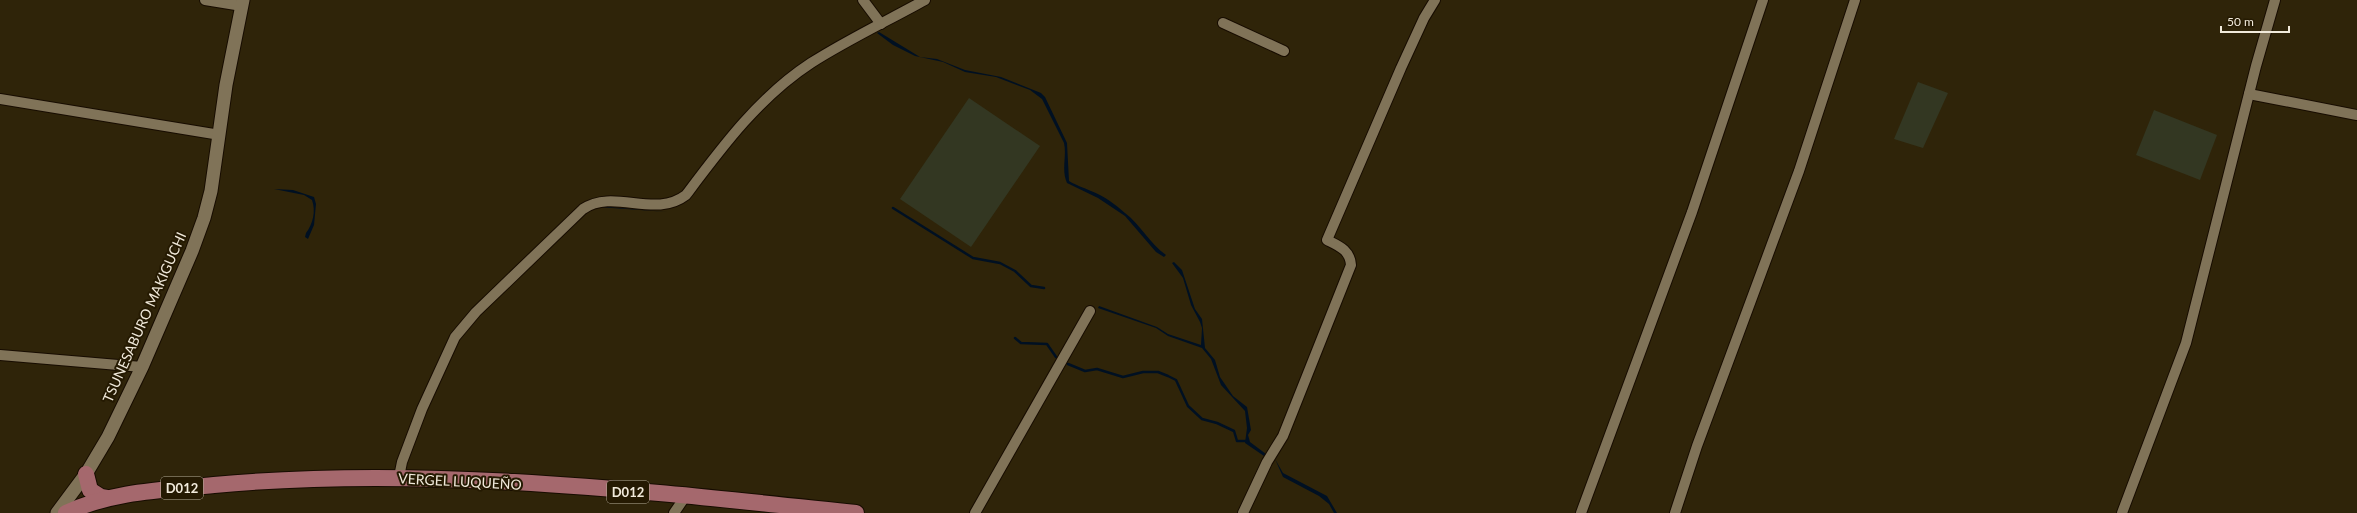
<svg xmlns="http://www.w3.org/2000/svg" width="2357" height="513" viewBox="0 0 2357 513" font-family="Lato,sans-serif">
<rect width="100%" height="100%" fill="#2f2409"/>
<g fill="#333722">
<path d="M 1918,82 L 1948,93 L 1923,148 L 1894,139 Z"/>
<path d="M 969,98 L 1040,146 L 971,247 L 900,199 Z"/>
<path d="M 2154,110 L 2217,135 L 2200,180 L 2136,155 Z"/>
</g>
<g fill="#001022">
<path d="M 879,32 L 920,57 L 937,59 L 965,70 L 1001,77 L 1041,93 L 1045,97 L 1067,143 L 1069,181 C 1077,186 1083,187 1091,191 C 1104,196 1115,204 1125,213 C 1141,225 1149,243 1166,255 L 1164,257 L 1156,252 L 1125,216 L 1098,198 L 1067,183 C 1061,170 1067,156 1064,143 L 1042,99 L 1030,90 L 996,77 L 965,72 L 943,62 L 915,56 L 893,45 L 877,33 Z"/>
<path d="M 274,189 L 293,190 L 314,197 L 316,204 L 314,225 L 308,239 L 305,237 L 306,233 C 313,224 316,211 312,200 L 304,195 Z"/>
<path d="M 598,206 L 668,212 L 598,207 Z"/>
<path d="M 1174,262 L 1182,270 L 1195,309 L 1202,319 L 1205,348 L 1215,360 L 1220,377 L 1233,396 L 1247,407 L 1251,430 L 1248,435 L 1250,442 L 1266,454 L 1264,456 L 1245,443 L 1247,428 L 1245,411 L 1221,385 L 1211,359 L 1202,348 L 1168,336 L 1156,328 L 1098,308 L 1099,306 L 1157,327 L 1168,334 L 1201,345 L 1202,328 L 1200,322 L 1191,305 L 1183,278 L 1172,263 Z"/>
<path d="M 1275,459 L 1283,473 L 1327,496 L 1337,513 L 1334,513 L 1329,504 L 1319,496 L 1283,477 Z"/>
</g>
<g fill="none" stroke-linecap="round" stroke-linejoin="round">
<g stroke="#001022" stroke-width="2.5">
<path d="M 893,208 L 973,258 L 1000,263 L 1015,271 L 1031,286 L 1044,288"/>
<path d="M 1015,338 L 1021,343 L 1047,344 L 1056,357"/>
<path d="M 1068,364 L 1085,371 L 1097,369 L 1123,377 L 1143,372 L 1158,372 L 1168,376 L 1176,380 L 1188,406 L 1202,419 L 1217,423 L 1234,431 L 1237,441 L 1247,441"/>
</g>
<g stroke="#170c00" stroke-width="12">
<g id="minor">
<path d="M 205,0 L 242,6"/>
<path d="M 863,0 L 881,24"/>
<path d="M 1223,23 L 1284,51"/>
<path d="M 2249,94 L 2357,115"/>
<path d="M 0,99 L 220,135"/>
<path d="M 0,355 L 142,367"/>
<path d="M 399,477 L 402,462 L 422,409 L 455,337 L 476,312 L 583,209 C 614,188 655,219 686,195 C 722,147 759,97 811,63 C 847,40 887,21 925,0"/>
<path d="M 674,513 L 685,497"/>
<path d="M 975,513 L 1090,311"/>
<path d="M 1243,513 L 1267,462 L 1283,436 L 1351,265 C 1350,250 1339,246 1327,240 L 1401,68 L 1424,18 L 1435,0"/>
<path d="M 1581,513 L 1692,212 L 1763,0"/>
<path d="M 1675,513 L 1697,446 L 1799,171 L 1855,0"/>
<path d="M 2122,513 L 2186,343 L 2256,66 L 2275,0"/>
</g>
</g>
<g stroke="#170c00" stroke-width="15">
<path id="tertiary" d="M 57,513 L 86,474 L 108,437 L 142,367 L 192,251 L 204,218 L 211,191 L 226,85 L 243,0"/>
</g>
<g stroke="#170c00" stroke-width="18">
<g id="primary">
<path d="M 86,474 L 90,490 L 101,497 L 107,498"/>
<path d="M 66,513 C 112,491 164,490 214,485 C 426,465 645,491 856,513"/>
</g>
</g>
<use href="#minor" stroke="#807358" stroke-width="10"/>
<use href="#tertiary" stroke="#807358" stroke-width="13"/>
<use href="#primary" stroke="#a5686d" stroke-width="16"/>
</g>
<g text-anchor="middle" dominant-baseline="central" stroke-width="4" stroke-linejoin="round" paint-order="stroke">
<g fill="#251a02" stroke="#b4ac9a" stroke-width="1">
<rect x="161" y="477" width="42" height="22" rx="3"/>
<rect x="607" y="481" width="42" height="22" rx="3"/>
</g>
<g font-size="13" font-weight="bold" fill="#f1eadb">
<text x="182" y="488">D012</text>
<text x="628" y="492">D012</text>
</g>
<g font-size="14" fill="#f1eadb" stroke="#251a02">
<text transform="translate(144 317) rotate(-66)">TSUNESABURO MAKIGUCHI</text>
<text transform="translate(460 481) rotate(3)">VERGEL LUQUEÑO</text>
</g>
</g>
<path d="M2221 26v6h68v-6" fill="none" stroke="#f1eadb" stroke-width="2"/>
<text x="2227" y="26" font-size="12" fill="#f1eadb" stroke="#251a02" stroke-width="3" paint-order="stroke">50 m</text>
</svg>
